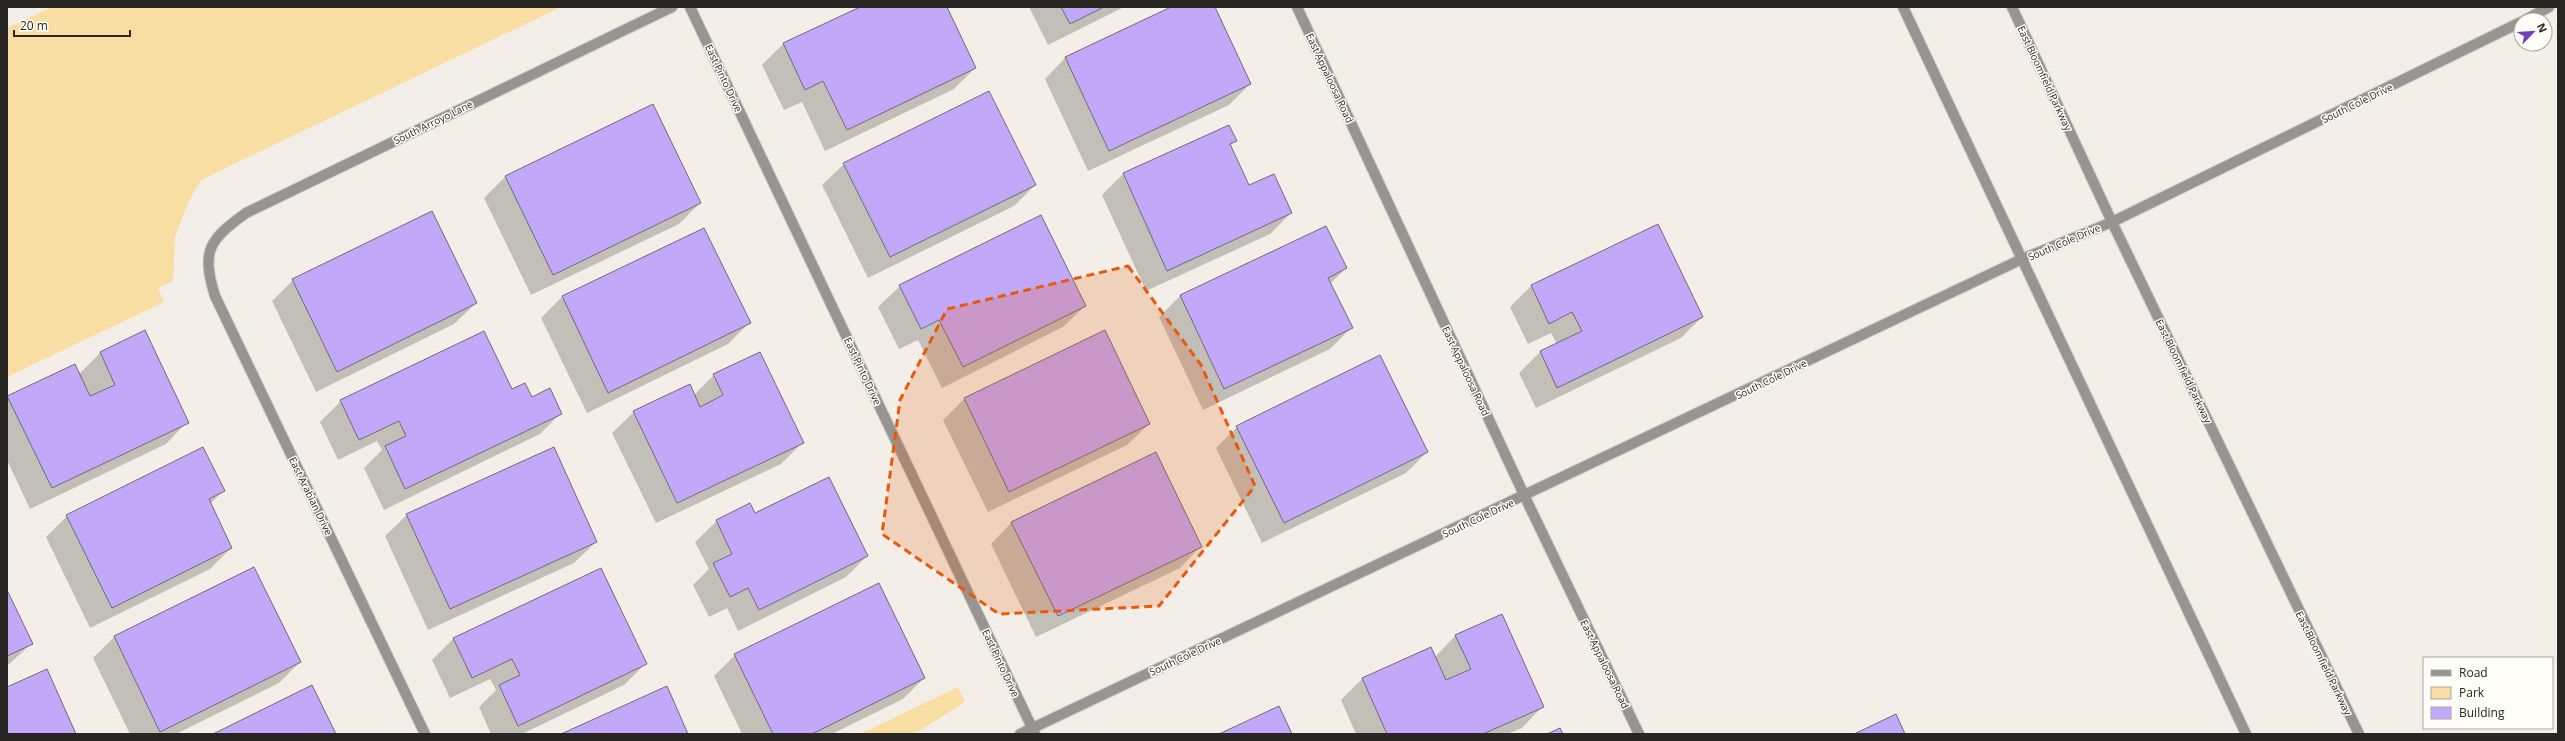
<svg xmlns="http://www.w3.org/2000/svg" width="2565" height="741" viewBox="0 0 2565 741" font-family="'Open Sans',sans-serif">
<rect width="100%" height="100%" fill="#f3efe8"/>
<g fill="#f9dea4">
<path d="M 52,7 L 561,7 L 201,180 L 188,203 L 175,237 L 173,281 L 158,288 L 164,302 L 7,377 L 7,28 Z"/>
<path d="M 958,687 L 965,702 L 914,734 L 860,734 Z"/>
</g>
<g fill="#0003">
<path d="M 862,7 L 946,7 L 975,68 L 954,89 L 825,151 L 802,102 L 784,110 L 762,65 L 783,44 Z"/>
<path d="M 1029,7 L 1124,7 L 1048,45 Z"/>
<path d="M 1173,7 L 1214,7 L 1250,84 L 1229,105 L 1088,171 L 1045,79 L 1066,57 Z"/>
<path d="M 989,92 L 1035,185 L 1014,206 L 868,278 L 822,185 L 844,164 Z"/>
<path d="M 653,106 L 700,203 L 679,224 L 531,295 L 484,198 L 505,177 Z"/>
<path d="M 1228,126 L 1235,141 L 1230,146 L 1248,186 L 1291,213 L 1270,234 L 1146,291 L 1102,195 L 1123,174 Z"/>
<path d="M 1658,225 L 1702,317 L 1681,338 L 1536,408 L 1519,373 L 1540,352 L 1557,344 L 1551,333 L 1528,344 L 1510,307 L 1531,286 Z"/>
<path d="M 1326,227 L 1346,268 L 1330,284 L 1351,328 L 1330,349 L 1203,410 L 1159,317 L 1180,296 Z"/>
<path d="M 703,229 L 749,323 L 728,344 L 587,413 L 541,318 L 562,297 Z"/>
<path d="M 293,280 L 476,303 L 454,324 L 316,392 L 272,301 Z"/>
<path d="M 900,286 L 1085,306 L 1063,327 L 942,388 L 918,340 L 899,349 L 878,307 Z"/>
<path d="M 1104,332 L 1149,424 L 1127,445 L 988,512 L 943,420 L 964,399 Z"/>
<path d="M 100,353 L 187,422 L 166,444 L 30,509 L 7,460 L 7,398 L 79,374 Z"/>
<path d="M 714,375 L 802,443 L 781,464 L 656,523 L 612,433 L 634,412 L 694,395 Z"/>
<path d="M 511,390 L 561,413 L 540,434 L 384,510 L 364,468 L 382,450 L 377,441 L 338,460 L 320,422 L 341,401 Z"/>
<path d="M 1237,427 L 1427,452 L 1406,473 L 1262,543 L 1216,448 Z"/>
<path d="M 223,491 L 210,504 L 231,548 L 210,569 L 90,628 L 46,537 L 67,516 Z"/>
<path d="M 750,505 L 754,514 L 867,556 L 846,577 L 738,631 L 727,608 L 709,617 L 693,585 L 709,569 L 695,542 L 717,521 Z"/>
<path d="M 407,515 L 596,542 L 574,563 L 428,630 L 385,536 Z"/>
<path d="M 1012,522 L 1201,546 L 1180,568 L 1036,637 L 991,544 Z"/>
<path d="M 254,569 L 300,662 L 279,683 L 176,734 L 130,734 L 93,658 L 114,637 Z"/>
<path d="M 601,569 L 645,664 L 624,685 L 522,734 L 491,734 L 479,707 L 496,690 L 490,679 L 450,698 L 432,660 L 453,639 Z"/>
<path d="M 7,592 L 32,643 L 7,666 Z"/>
<path d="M 1456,635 L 1543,706 L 1522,728 L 1507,734 L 1356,734 L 1341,700 L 1362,679 L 1431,648 L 1435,657 Z"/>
<path d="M 735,655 L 924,678 L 903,699 L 832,734 L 742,734 L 714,676 Z"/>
</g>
<g fill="#c2a8f9" stroke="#6e6c73">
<path d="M 860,7 L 947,7 L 976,68 L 847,130 L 823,81 L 805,90 L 783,43 Z"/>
<path d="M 1061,7 L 1104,7 L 1070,24 Z"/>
<path d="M 1171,7 L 1215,7 L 1251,84 L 1109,151 L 1065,57 Z"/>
<path d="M 989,91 L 1036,185 L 890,257 L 843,163 Z"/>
<path d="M 653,104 L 701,203 L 553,275 L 505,176 Z"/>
<path d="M 1229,125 L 1237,141 L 1230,144 L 1249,185 L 1274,174 L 1292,213 L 1167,271 L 1123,173 Z"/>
<path d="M 432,211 L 477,303 L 337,372 L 292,279 Z"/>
<path d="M 1041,215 L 1086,306 L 963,367 L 939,320 L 921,329 L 899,285 Z"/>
<path d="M 1658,224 L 1703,317 L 1557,388 L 1540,351 L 1582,331 L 1572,312 L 1549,324 L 1531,285 Z"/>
<path d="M 1326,226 L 1347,268 L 1328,278 L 1353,328 L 1224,389 L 1180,295 Z"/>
<path d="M 704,228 L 751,323 L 608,393 L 562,296 Z"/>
<path d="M 145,330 L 189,423 L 52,488 L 7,396 L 75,364 L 90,396 L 115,385 L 100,352 Z"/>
<path d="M 1105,330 L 1150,424 L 1009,492 L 964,398 Z"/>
<path d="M 484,331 L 512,389 L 525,383 L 532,397 L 550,388 L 562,414 L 405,489 L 385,446 L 406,436 L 399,421 L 359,440 L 340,400 Z"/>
<path d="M 760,352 L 804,443 L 677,503 L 633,411 L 690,384 L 700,407 L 723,395 L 713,374 Z"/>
<path d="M 1380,355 L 1428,452 L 1284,523 L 1236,426 Z"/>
<path d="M 203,447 L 225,491 L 209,499 L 232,548 L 112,608 L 66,515 Z"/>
<path d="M 554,447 L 597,542 L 450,609 L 406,514 Z"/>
<path d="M 1156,452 L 1202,547 L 1058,616 L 1011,522 Z"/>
<path d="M 829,477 L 868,556 L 759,610 L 748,588 L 730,597 L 713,563 L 732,554 L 716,520 L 750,503 L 755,513 Z"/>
<path d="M 254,567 L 301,662 L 160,732 L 114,636 Z"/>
<path d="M 601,568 L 647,664 L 518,726 L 499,685 L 520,675 L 512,659 L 472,678 L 453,638 Z"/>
<path d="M 879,583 L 925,678 L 812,734 L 773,734 L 734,654 Z"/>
<path d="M 7,590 L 33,644 L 7,656 Z"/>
<path d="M 1502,614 L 1544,707 L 1483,734 L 1387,734 L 1362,678 L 1431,647 L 1446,680 L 1471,669 L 1455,635 Z"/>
<path d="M 47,669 L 76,734 L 7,734 L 7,687 Z"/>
<path d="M 312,685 L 336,734 L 213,734 Z"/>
<path d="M 667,686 L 688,734 L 561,734 Z"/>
<path d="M 1279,706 L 1292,734 L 1219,734 Z"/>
<path d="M 1896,714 L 1905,734 L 1854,734 Z"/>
<path d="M 1560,728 L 1563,734 L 1547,734 Z"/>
</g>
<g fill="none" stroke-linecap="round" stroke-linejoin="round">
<g stroke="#cecbc5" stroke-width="12">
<g id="minor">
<path d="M 690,7 L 1035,734"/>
<path d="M 1297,7 L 1525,497 L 1639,734"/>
<path d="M 2525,20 L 2549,7"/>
<path d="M 425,734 L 215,296 C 201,250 209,240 246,213 L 672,7"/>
<path d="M 1020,734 L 2022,259 L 2112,222 L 2521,22"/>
</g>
</g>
<g stroke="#cecbc5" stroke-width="12">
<g id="tertiary">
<path d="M 1903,7 L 2246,734"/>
<path d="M 2012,7 L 2112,222 L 2359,734"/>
</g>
</g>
<use href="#minor" stroke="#969592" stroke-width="10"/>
<use href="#tertiary" stroke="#969592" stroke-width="10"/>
</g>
<path fill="#e8590c" fill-opacity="0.2" stroke="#e8590c" stroke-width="3" stroke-dasharray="8 5" stroke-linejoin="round" d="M 1128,266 L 1201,365 L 1255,486 L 1159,606 L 999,614 L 882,534 L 900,400 L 947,309 Z"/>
<g text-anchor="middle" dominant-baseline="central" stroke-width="3" stroke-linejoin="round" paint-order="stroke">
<g font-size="10" fill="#272623" stroke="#fffdf8">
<text transform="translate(724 78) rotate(65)">East Pinto Drive</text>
<text transform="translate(1330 78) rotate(65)">East Appaloosa Road</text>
<text transform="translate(2045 78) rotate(65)">East Bloomfield Parkway</text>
<text transform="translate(2357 103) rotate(-26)">South Cole Drive</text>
<text transform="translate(433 122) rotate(-26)">South Arroyo Lane</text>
<text transform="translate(2064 242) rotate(-23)">South Cole Drive</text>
<text transform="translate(863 371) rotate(65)">East Pinto Drive</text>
<text transform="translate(1466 371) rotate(65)">East Appaloosa Road</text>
<text transform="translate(2184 371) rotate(64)">East Bloomfield Parkway</text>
<text transform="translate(1771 379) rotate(-26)">South Cole Drive</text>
<text transform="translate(311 496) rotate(64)">East Arabian Drive</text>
<text transform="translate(1478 518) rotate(-25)">South Cole Drive</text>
<text transform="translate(1185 656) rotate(-25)">South Cole Drive</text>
<text transform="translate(1001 663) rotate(65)">East Pinto Drive</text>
<text transform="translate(2324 663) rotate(64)">East Bloomfield Parkway</text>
<text transform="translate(1605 664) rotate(64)">East Appaloosa Road</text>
</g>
</g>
<rect width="2565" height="741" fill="none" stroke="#272623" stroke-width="16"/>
<rect x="2423" y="657" width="130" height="72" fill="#fffdf8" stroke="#a9a7a3"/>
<rect x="2431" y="670" width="20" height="6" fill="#969592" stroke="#a9a7a3"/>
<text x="2459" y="677" font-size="12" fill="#272623">Road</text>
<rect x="2431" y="687" width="20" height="12" fill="#f9dea4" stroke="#a9a7a3"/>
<text x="2459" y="697" font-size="12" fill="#272623">Park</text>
<rect x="2431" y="707" width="20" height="12" fill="#c2a8f9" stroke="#a9a7a3"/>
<text x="2459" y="717" font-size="12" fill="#272623">Building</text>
<g transform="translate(2533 32) rotate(65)"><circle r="19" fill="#fffdf8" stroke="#a9a7a3"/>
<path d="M0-3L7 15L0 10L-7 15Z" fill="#7240b8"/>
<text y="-6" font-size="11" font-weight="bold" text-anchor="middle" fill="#272623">N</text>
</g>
<path d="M14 30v6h116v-6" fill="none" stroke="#272623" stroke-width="2"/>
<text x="20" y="30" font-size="12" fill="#272623" stroke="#fffdf8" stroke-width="3" paint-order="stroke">20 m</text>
</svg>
